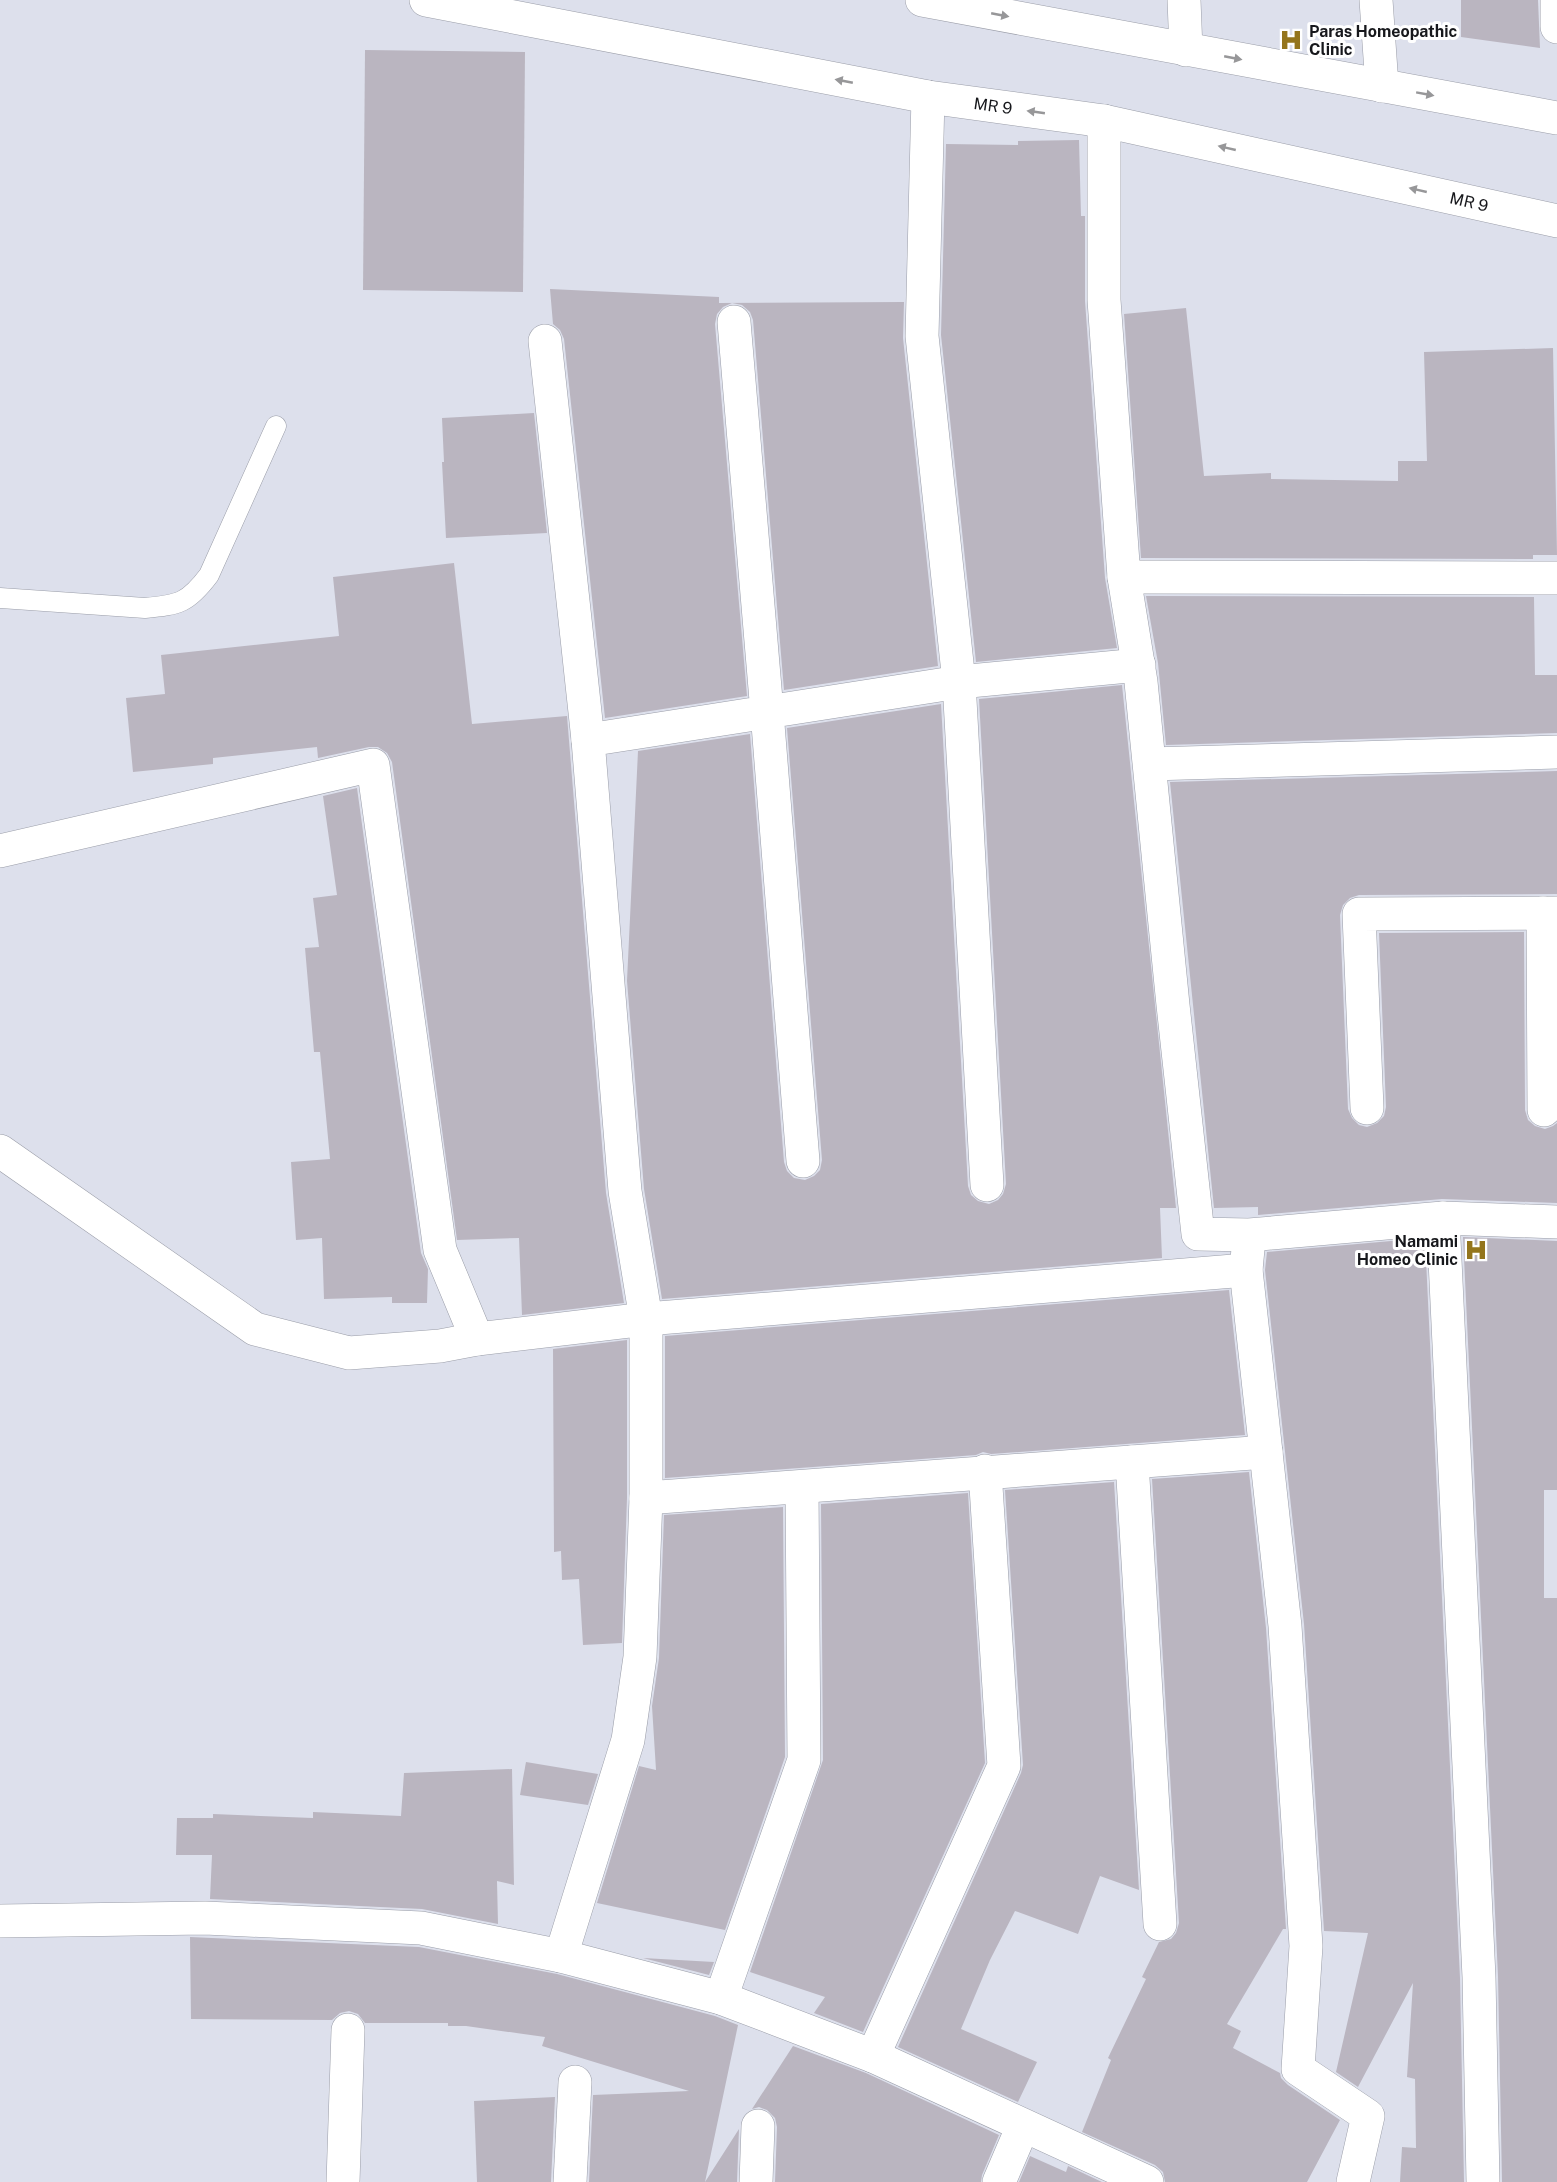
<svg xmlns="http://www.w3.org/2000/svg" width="1557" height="2182" viewBox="0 0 1557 2182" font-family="'Public Sans',sans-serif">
<rect width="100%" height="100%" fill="#dde0ec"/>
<g fill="#bab5c0">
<path d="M 1461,0 L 1538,0 L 1540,48 L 1461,37 Z"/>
<path d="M 365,50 L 525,52 L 523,292 L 363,290 Z"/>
<path d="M 1079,140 L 1081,216 L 1085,216 L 1085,301 L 1105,578 L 1117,648 L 976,662 L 941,335 L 946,144 L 1018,145 L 1018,141 Z"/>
<path d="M 550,289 L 719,297 L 719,303 L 904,302 L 903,338 L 938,666 L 784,690 L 753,320 L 750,312 L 742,305 L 732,303 L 723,307 L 717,314 L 715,324 L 747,696 L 605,718 L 564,339 L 560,330 L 553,324 Z"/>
<path d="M 1186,308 L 1204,476 L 1271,473 L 1271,479 L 1398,481 L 1398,461 L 1427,461 L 1424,352 L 1553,348 L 1557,555 L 1533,555 L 1533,559 L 1141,558 L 1124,314 Z"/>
<path d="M 534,413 L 547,533 L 446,538 L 442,462 L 444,462 L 442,418 Z"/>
<path d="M 454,563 L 472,724 L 567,716 L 606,1193 L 624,1303 L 522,1315 L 519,1238 L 457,1240 L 392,762 L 387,753 L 378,747 L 369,747 L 318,758 L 317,747 L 213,758 L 213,764 L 133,772 L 126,698 L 165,694 L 161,655 L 339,636 L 333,577 Z"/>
<path d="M 1146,596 L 1534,597 L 1535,675 L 1557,675 L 1557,733 L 1166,745 L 1158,663 Z"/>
<path d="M 1122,685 L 1176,1208 L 1160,1208 L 1162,1258 L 662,1299 L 644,1189 L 627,981 L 638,751 L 750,734 L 784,1162 L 787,1171 L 794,1178 L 805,1180 L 814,1176 L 820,1170 L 822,1160 L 787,728 L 941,704 L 968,1186 L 971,1195 L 978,1201 L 989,1204 L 998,1200 L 1003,1194 L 1006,1184 L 979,699 Z"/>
<path d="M 1557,771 L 1557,894 L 1359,895 L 1350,898 L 1343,905 L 1340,915 L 1348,1109 L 1352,1118 L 1359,1125 L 1367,1127 L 1377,1123 L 1384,1116 L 1386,1107 L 1379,933 L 1524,932 L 1525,1110 L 1528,1120 L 1535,1126 L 1545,1129 L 1553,1126 L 1557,1123 L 1557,1203 L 1442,1199 L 1258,1215 L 1258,1207 L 1214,1208 L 1170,782 Z"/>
<path d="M 357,788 L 421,1253 L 428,1269 L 427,1303 L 392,1303 L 392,1297 L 324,1299 L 322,1238 L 296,1240 L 291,1162 L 330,1159 L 320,1052 L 314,1052 L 305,948 L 319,947 L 313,898 L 337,895 L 323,796 Z"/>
<path d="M 1463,1237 L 1557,1241 L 1557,1490 L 1544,1490 L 1544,1598 L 1557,1598 L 1557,2182 L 1502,2182 L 1498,1976 Z"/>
<path d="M 1425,1238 L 1460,1978 L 1464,2182 L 1400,2182 L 1402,2147 L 1416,2148 L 1415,2079 L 1407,2077 L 1413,1983 L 1358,2087 L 1336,2072 L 1368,1933 L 1324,1931 L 1304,1624 L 1265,1270 L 1267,1252 Z"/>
<path d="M 1229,1290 L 1245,1435 L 991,1454 L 983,1452 L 976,1455 L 665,1478 L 665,1336 Z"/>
<path d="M 627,1340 L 627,1498 L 622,1643 L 583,1645 L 579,1579 L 562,1580 L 561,1551 L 554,1552 L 553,1349 Z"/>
<path d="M 1249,1472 L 1266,1628 L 1286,1929 L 1283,1929 L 1227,2024 L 1241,2031 L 1233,2048 L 1280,2073 L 1281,2078 L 1288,2085 L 1340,2120 L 1307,2182 L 1165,2182 L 1163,2172 L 1155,2165 L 1082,2132 L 1111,2060 L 1108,2058 L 1146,1979 L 1142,1977 L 1159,1942 L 1171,1939 L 1176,1933 L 1179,1923 L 1152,1479 Z"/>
<path d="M 1114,1482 L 1139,1890 L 1100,1876 L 1078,1934 L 1015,1911 L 990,1960 L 961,2029 L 1037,2062 L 1018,2102 L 898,2047 L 1021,1773 L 1023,1765 L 1005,1490 Z"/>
<path d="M 968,1493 L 985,1763 L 863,2032 L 814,2013 L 825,1997 L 750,1972 L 823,1760 L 821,1504 Z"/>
<path d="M 783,1507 L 785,1757 L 725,1930 L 597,1903 L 639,1766 L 656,1770 L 652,1706 L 659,1658 L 664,1515 Z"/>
<path d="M 526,1762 L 598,1774 L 588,1805 L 520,1795 Z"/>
<path d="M 512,1769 L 514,1885 L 497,1881 L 498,1924 L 422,1909 L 210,1899 L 212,1855 L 176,1855 L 177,1818 L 213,1818 L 213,1814 L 313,1818 L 313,1812 L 401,1816 L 404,1773 Z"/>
<path d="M 190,1937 L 419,1947 L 557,1974 L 715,2016 L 738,2025 L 705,2182 L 739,2129 L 737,2182 L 589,2182 L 593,2095 L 689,2091 L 542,2046 L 545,2037 L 466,2026 L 448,2026 L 448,2023 L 365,2023 L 358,2014 L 349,2011 L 340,2013 L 332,2020 L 191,2019 Z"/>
<path d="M 643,1958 L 714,1962 L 709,1975 Z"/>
<path d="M 793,2046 L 866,2073 L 999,2135 L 982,2175 L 981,2182 L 775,2182 L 777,2127 L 775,2118 L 767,2110 L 759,2107 L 752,2109 Z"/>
<path d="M 555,2097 L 551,2182 L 477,2182 L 474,2101 Z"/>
<path d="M 1030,2156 L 1066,2172 L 1068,2166 L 1102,2182 L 1019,2182 Z"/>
</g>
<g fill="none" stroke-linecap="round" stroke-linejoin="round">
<g stroke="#9a9da8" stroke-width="21">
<path id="service" d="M 0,598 L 145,608 C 179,605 188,603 209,575 L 276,426"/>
</g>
<g stroke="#9a9da8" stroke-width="34">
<g id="minor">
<path d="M 1184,0 L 1186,50"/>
<path d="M 1376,0 L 1382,86"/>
<path d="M 1557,0 L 1557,27"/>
<path d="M 928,97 L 922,336 L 959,682 L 987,1185"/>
<path d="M 1104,121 L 1104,300 L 1124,577 L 1141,682 L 1173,1005 L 1198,1234 L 1249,1235 L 1443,1218 L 1557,1222"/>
<path d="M 545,341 L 588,740"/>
<path d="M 1124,577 L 1557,578"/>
<path d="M 1150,764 L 1557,752"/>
<path d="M 0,851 L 373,765 L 440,1250 L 477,1339"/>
<path d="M 1543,913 L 1544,1110"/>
<path d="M 1367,1108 L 1359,914 L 1557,913"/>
<path d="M 0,1151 L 255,1329 L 349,1353 L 440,1346 L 477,1339 L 646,1319 L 1246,1270"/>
<path d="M 803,1161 L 767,712 L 959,682 L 1139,665"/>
<path d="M 1443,1218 L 1479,1977 L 1483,2182"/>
<path d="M 1248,1249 L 1246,1270 L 1285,1626 L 1306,1946 L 1298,2069 L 1368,2116 L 1353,2182"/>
<path d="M 1132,1462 L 1160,1924"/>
<path d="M 646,1498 L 1266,1452"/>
<path d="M 0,1921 L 205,1918 L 421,1928 L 561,1956 L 721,1998 L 873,2056 L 1004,1766 L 985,1471"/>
<path d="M 561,1956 L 628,1740 L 640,1657 L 646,1498 L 646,1319 L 625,1191 L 588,740 L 767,712 L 734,322"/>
<path d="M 721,1998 L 804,1760 L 802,1487"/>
<path d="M 873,2056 L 1147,2182"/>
<path d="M 343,2182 L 348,2030"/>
<path d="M 570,2182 L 575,2082"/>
<path d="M 756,2182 L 758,2126"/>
<path d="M 999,2182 L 1023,2126"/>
</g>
</g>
<g stroke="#9a9da8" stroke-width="34">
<g id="secondary">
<path d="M 426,0 L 928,97 L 1104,121 L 1557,221"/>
<path d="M 922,0 L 1557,118"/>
</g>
</g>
<use href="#service" stroke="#fff" stroke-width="20"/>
<use href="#minor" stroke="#fff" stroke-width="33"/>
<use href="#secondary" stroke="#fff" stroke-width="33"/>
</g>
<defs><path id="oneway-solid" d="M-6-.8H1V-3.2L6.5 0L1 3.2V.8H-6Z" transform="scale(1.5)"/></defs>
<g fill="#979799">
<use href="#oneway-solid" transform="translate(1000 15) rotate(11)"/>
<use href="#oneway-solid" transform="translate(1233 58) rotate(11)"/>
<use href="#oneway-solid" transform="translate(844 81) rotate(-169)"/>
<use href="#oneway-solid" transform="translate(1425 94) rotate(10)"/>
<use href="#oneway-solid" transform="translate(1036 112) rotate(-172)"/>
<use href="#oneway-solid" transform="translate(1227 148) rotate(-167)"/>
<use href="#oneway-solid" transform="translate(1418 190) rotate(-167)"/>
</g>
<defs>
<g id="hospital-bare" transform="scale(1.8)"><path d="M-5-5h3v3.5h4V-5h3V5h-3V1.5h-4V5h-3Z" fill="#94751d" stroke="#fff" stroke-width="2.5" paint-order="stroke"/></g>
</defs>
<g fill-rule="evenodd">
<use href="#hospital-bare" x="1291" y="40"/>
<use href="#hospital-bare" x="1476" y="1250"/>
</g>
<g text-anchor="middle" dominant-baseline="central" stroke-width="6" stroke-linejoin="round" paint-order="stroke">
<g font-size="16" font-weight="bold" fill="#17181c" stroke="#fff" text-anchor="start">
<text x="1309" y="31">Paras Homeopathic<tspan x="1309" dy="18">Clinic</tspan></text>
<text x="1458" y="1241" text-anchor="end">Namami<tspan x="1458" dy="18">Homeo Clinic</tspan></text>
</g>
<g font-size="16" fill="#17181c" stroke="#fff">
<text transform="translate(993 106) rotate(8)">MR 9</text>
<text transform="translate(1469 202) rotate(13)">MR 9</text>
</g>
</g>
</svg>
